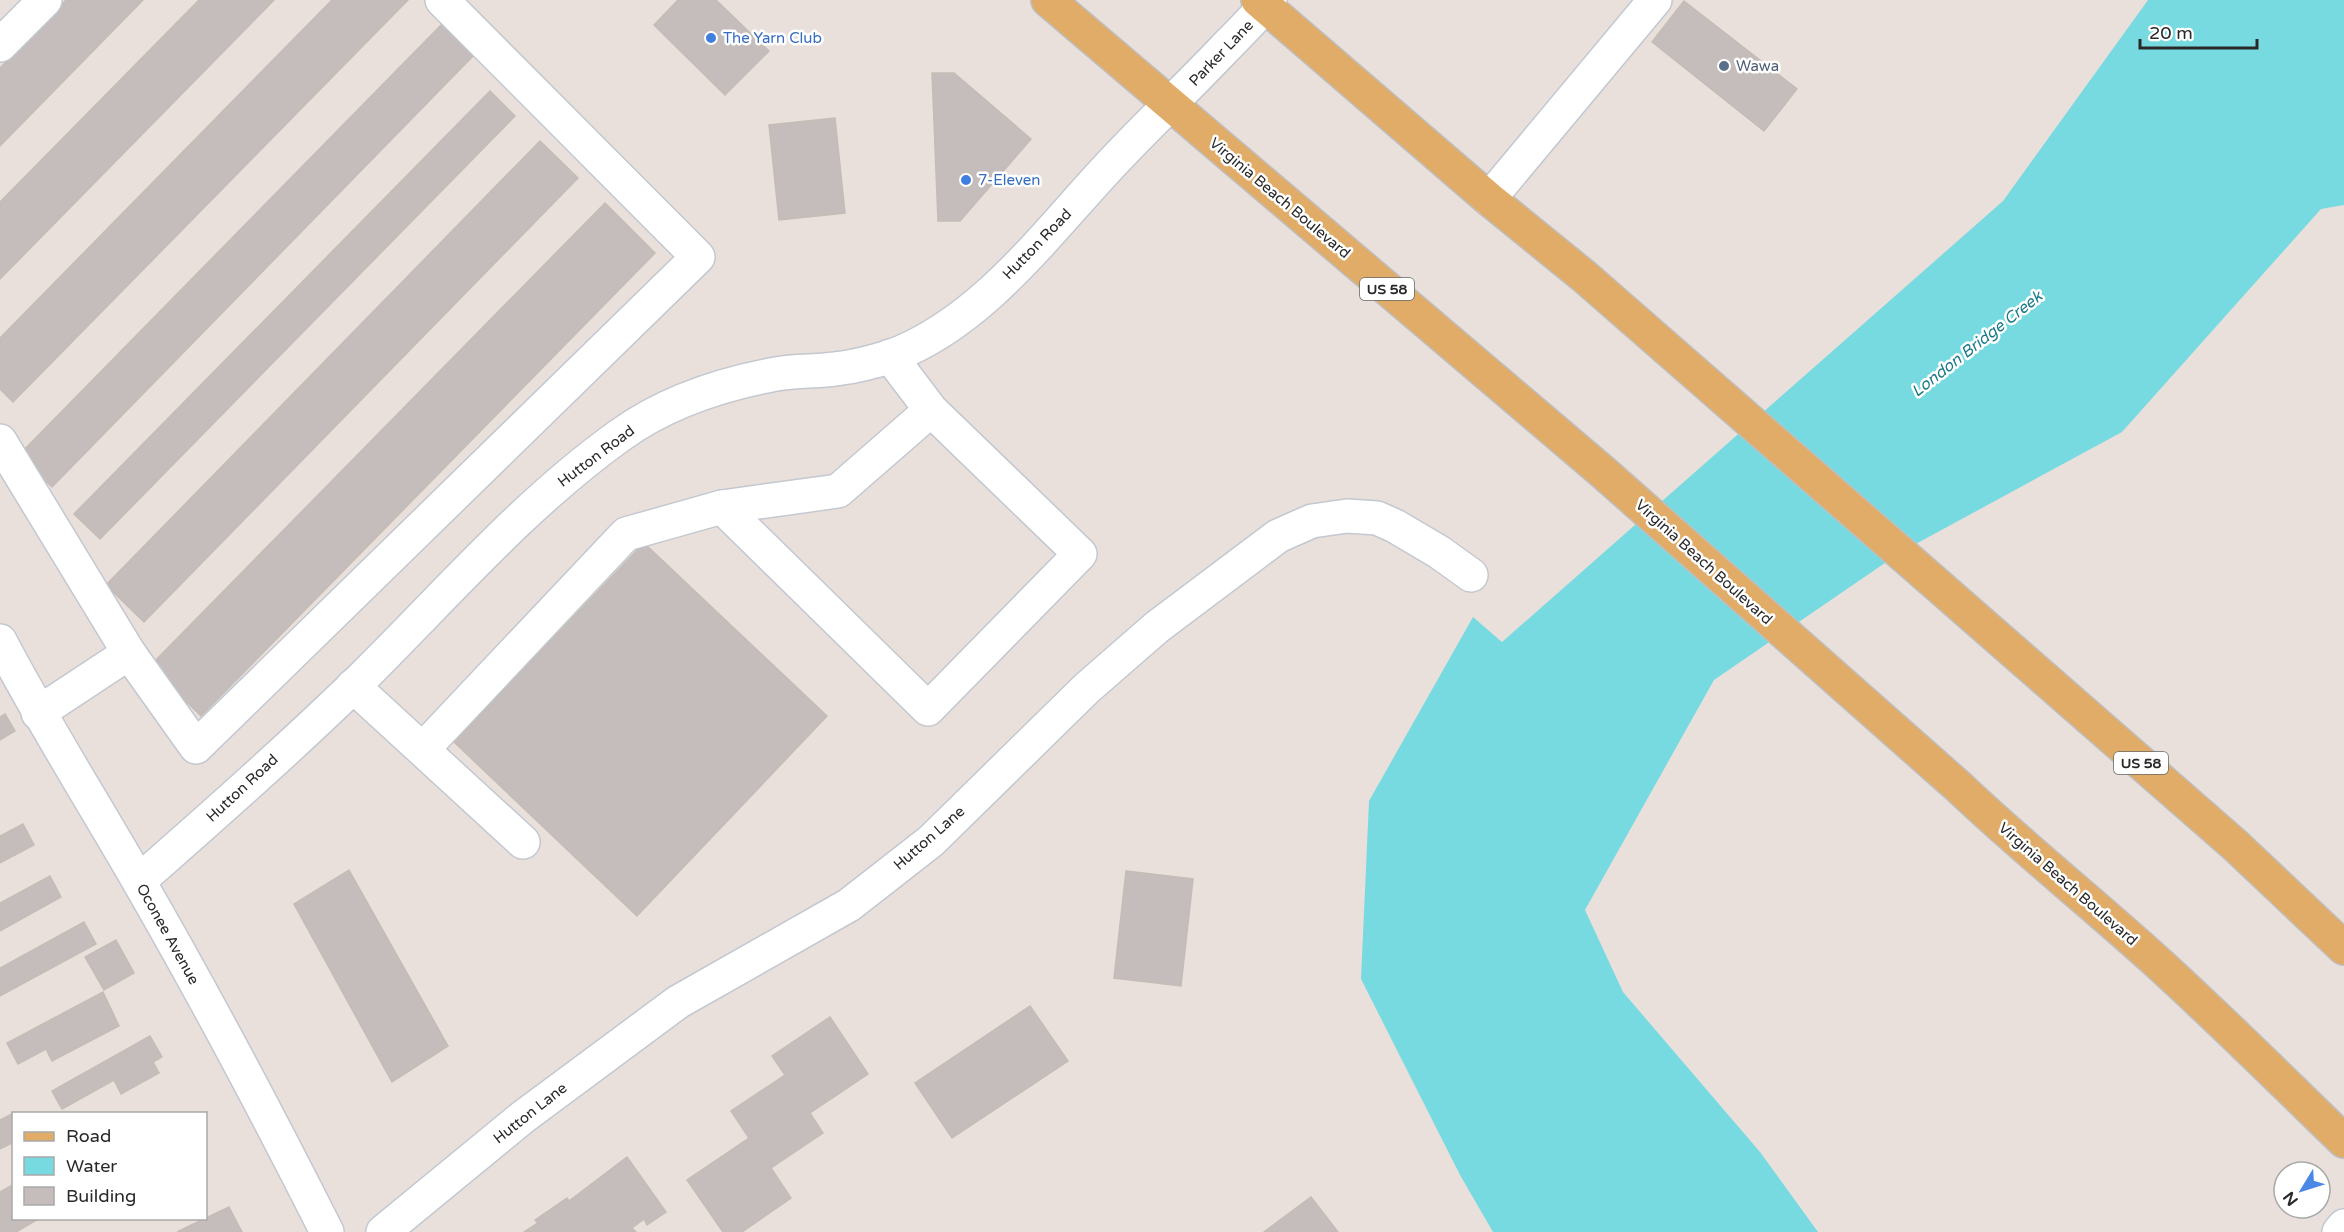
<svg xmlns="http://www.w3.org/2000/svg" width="2344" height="1232" viewBox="0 0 2344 1232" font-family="'Varela Round',sans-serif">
<rect width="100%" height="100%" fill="#e9e0db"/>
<path fill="#78dae1" d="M 2148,0 L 2344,0 L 2344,205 L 2321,209 L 2122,432 L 1901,552 L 1714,680 L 1585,910 L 1623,992 L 1760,1152 L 1818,1232 L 1493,1232 L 1460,1175 L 1361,979 L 1369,801 L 1473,617 L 1502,642 L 2003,201 Z"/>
<g fill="#c4bdbb" stroke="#c4bcb5" stroke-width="1.5">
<path d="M 66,0 L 143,0 L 0,146 L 0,68 Z"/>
<path d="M 199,0 L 274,0 L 0,279 L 0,202 Z"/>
<path d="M 332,0 L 408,0 L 13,402 L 0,389 L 0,338 Z"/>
<path d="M 678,0 L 716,0 L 769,51 L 725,95 L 654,25 Z"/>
<path d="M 1684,1 L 1797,89 L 1764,131 L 1652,42 Z"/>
<path d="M 442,24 L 474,55 L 52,487 L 19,455 Z"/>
<path d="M 932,73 L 954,73 L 1031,139 L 960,221 L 938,221 Z"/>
<path d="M 490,91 L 515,116 L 100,539 L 74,514 Z"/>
<path d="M 835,118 L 845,213 L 779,220 L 769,125 Z"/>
<path d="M 540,141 L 578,178 L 144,622 L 106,585 Z"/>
<path d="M 605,203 L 655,253 L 201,716 L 150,666 Z"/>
<path d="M 644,543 L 827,716 L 637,916 L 454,742 Z"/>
<path d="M 5,714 L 15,731 L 0,740 L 0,717 Z"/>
<path d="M 23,824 L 34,845 L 0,863 L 0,836 Z"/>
<path d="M 349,870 L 448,1046 L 392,1082 L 294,904 Z"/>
<path d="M 1126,871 L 1193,879 L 1181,986 L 1114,978 Z"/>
<path d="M 50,876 L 61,897 L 0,931 L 0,903 Z"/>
<path d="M 84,922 L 96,944 L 0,996 L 0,968 Z"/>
<path d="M 116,940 L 134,973 L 104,990 L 85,957 Z"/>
<path d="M 103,992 L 119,1026 L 52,1061 L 46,1049 L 18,1064 L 7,1043 Z"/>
<path d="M 1030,1006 L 1068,1061 L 952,1138 L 915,1083 Z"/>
<path d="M 830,1017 L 868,1074 L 810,1113 L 823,1133 L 771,1168 L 791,1198 L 742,1232 L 723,1232 L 687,1180 L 749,1138 L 731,1111 L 785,1075 L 772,1056 Z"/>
<path d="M 150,1036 L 162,1057 L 153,1062 L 159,1073 L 121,1094 L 114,1080 L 62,1109 L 52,1091 Z"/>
<path d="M 12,1114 L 14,1142 L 0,1149 L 0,1120 Z"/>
<path d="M 627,1157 L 666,1212 L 647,1225 L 644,1219 L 632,1228 L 636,1232 L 524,1232 L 538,1223 L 535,1220 L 567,1198 L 569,1201 Z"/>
<path d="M 14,1184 L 14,1218 L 40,1218 L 16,1232 L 0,1232 L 0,1192 Z"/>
<path d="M 1311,1197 L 1338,1232 L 1264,1232 Z"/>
<path d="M 229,1207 L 242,1232 L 177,1232 L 206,1218 Z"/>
</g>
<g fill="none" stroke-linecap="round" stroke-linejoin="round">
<g stroke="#c3c8d0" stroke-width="36">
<g id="minor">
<path d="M 0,45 L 45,0"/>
<path d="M 1489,199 L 1655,0"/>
<path d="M 890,356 L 931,410 L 1080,554 L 928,709 L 722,507 L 838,491 L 931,410"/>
<path d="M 0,441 L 129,653"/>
<path d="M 0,641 C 43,723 92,800 138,880 C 205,996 267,1113 327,1232"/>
<path d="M 353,686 L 523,842"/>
<path d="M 38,713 L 129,653 L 196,747 L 698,257 L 442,0"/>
<path d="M 423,749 L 626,534 L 722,507"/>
<path d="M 139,881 C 214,815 290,748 362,678 C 446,595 523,505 619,436 C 664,403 722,384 776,374 C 797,370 820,372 842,368 C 858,366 876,361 892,356 C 985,321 1050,228 1116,159 C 1152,121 1189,86 1225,48 C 1240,33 1256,17 1270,0"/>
<path d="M 383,1232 L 523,1117 L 678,1002 L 849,905 L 931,841 L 1087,688 L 1157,627 L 1278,536 L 1312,521 L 1347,516 L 1377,518 L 1395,526 L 1439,552 L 1471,575"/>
<path d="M 2339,1232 L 2344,1226"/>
</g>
</g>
<g stroke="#bebebe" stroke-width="36">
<g id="major">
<path d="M 1048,0 L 1604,473 L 1960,788 C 2023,848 2091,902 2156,961 C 2220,1019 2281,1080 2344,1141"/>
<path d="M 1258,0 L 1489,199 L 1585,277 L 2235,845 L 2344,948"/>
</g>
</g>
<use href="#minor" stroke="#fff" stroke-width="33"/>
<use href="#major" stroke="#e1ac68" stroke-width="33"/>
</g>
<g fill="#3f7fe0" stroke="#fff" stroke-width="2">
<circle cx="711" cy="38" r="6"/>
<circle cx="966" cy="180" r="6"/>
</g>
<circle fill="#5c6f8a" stroke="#fff" stroke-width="2" cx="1724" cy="66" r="6"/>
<g text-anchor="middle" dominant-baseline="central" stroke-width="5" stroke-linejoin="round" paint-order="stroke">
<g fill="#fff" stroke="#686868" stroke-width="1.5">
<rect x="1360" y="278" width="54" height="22" rx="4.5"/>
<rect x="2114" y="752" width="54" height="22" rx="4.5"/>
</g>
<g font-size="14" font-weight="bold" fill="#282828">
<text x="1387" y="289">US 58</text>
<text x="2141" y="763">US 58</text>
</g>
<g font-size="15" fill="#366cbe" stroke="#fff" text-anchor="start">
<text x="723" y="38">The Yarn Club</text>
<text x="978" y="180">7-Eleven</text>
</g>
<g font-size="15" fill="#282828" stroke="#fff">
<text transform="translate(1221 53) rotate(-46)">Parker Lane</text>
<text transform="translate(1280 198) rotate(40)">Virginia Beach Boulevard</text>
<text transform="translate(1037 244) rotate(-46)">Hutton Road</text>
<text transform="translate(596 456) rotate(-37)">Hutton Road</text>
<text transform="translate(1704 562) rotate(42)">Virginia Beach Boulevard</text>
<text transform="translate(242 788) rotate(-43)">Hutton Road</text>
<text transform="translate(929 838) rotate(-41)">Hutton Lane</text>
<text transform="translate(2068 884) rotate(41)">Virginia Beach Boulevard</text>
<text transform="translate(168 934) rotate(61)">Oconee Avenue</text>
<text transform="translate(530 1113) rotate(-38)">Hutton Lane</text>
</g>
<g font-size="15" fill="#4e5e75" stroke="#fff" text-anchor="start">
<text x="1736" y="66">Wawa</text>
</g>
<g font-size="16" font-style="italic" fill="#1b7a89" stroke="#fff">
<text transform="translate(1977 344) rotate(-38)">London Bridge Creek</text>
</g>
</g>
<rect x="12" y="1112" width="195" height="108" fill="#ffffff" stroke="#a9a9a9" stroke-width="1.5"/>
<rect x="24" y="1132" width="30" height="9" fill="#e1ac68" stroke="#a9a9a9" stroke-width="1.5"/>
<text x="66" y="1142" font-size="18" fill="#282828">Road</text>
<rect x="24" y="1157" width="30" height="18" fill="#78dae1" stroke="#a9a9a9" stroke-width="1.5"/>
<text x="66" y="1172" font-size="18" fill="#282828">Water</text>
<rect x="24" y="1187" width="30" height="18" fill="#c4bdbb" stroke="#a9a9a9" stroke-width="1.5"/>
<text x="66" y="1202" font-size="18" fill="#282828">Building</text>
<g transform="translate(2302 1190) rotate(232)"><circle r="28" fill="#ffffff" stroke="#a9a9a9" stroke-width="1.5"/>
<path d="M0-4.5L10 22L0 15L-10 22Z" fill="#4b88e6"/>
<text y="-9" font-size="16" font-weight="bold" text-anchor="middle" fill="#282828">N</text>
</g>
<path d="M2140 39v9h117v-9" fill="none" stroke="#282828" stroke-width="3"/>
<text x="2149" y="39" font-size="18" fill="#282828" stroke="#ffffff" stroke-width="4.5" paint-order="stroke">20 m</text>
</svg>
